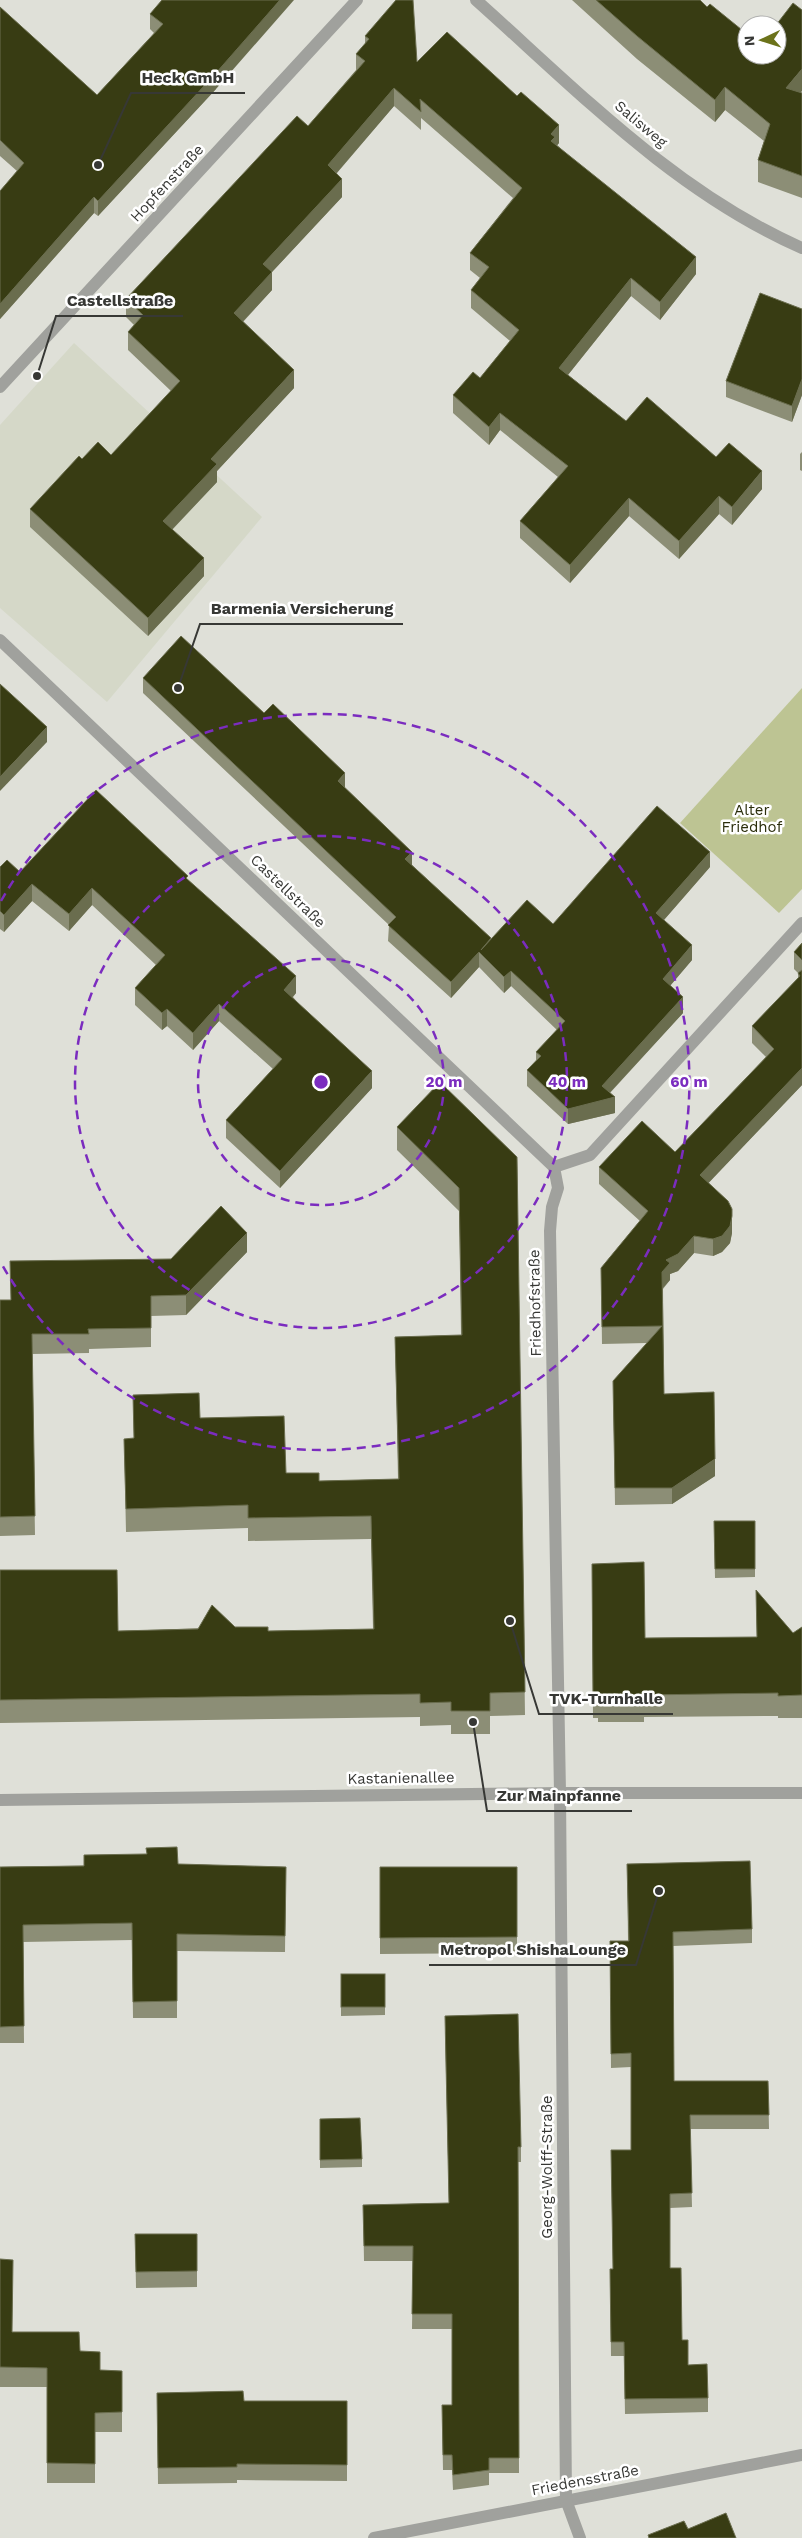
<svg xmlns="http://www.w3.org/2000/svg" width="802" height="2538" viewBox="0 0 802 2538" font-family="'Work Sans',sans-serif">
<rect width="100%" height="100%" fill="#dfe0d8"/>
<path fill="#d5d8c8" d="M 74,343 L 262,517 L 107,702 L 0,608 L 0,425 Z"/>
<path fill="#bdc493" d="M 802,688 L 802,889 L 779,913 L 680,823 Z"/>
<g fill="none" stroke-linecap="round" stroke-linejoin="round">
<g stroke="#a0a19d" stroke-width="12">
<path d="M 476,0 C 578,91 675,192 802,248"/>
<path d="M 0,387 L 357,0"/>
<path d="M 0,640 L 554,1167"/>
<path d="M 374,2538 L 802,2455"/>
<path d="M 580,2538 L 566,2500 L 560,1793 L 550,1231 L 552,1207 L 558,1188 L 554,1167 L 590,1155 L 802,923"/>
</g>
<path stroke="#a0a19d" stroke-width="12" d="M 0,1800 L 560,1793 L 802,1793"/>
</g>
<g fill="#8c8e76">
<path d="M 162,0 L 216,89 L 98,216 L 94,213 L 0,319 L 0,191 L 17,171 L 0,156 L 0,7 L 97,95 L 154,33 L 150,29 L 150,14 Z"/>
<path d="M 572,0 L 700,0 L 800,93 L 802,93 L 802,198 L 758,182 L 758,160 L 764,141 L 725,110 L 715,122 L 637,59 Z"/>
<path d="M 365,36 L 417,62 L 559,143 L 557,145 L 696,274 L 660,320 L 631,296 L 568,375 L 626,421 L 716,457 L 762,489 L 732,525 L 719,514 L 679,559 L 629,516 L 570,583 L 520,538 L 520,521 L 558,477 L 500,430 L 489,445 L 453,413 L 453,395 L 480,378 L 510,341 L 471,308 L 471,290 L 480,278 L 470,270 L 470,253 L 513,198 L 421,118 L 421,130 L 394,106 L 337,173 L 342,197 L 272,272 L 272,290 L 243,322 L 294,388 L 217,471 L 217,482 L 172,530 L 204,576 L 148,636 L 30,527 L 30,509 L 82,459 L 111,455 L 171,391 L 128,350 L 128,332 L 134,325 L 126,317 L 126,299 L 308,126 L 356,70 L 356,54 L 365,44 Z"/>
<path d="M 802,309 L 802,395 L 792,422 L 726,397 L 726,381 Z"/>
<path d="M 802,452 L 802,471 L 800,470 L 800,454 Z"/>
<path d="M 143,678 L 345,788 L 412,865 L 491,938 L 553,924 L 710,867 L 664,920 L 692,960 L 670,986 L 683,1013 L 610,1093 L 615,1113 L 568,1124 L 527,1086 L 527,1070 L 536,1060 L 536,1052 L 557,1030 L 511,986 L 504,993 L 479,967 L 451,998 L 388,941 L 389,925 L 143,693 Z"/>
<path d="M 0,867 L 20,872 L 188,880 L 296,993 L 293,997 L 372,1088 L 280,1188 L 226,1138 L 226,1120 L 273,1069 L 219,1021 L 193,1050 L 167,1026 L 162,1030 L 135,1005 L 135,988 L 156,965 L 92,905 L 69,931 L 32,901 L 4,932 L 0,929 Z"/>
<path d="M 802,943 L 802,1085 L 708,1183 L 732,1233 L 730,1243 L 722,1252 L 713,1256 L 694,1253 L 678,1271 L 670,1274 L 670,1280 L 663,1289 L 664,1394 L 715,1476 L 672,1504 L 615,1505 L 613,1381 L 647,1343 L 602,1344 L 601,1268 L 640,1221 L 599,1184 L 599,1167 L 675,1152 L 766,1057 L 752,1043 L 752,1026 L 798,979 L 798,973 L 794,969 L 794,952 Z"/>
<path d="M 397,1127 L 517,1157 L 525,1715 L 490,1716 L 490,1734 L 451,1734 L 451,1725 L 420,1726 L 420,1717 L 0,1723 L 0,1570 L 118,1631 L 235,1627 L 268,1631 L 373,1629 L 371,1539 L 248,1541 L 248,1528 L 126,1532 L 124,1439 L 134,1439 L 133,1395 L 200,1418 L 286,1473 L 319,1481 L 398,1479 L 395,1337 L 461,1335 L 459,1211 L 397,1150 Z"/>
<path d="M 247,1252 L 186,1315 L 151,1316 L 151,1347 L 89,1349 L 89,1353 L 32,1354 L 35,1535 L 0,1536 L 0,1300 L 11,1300 L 171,1259 Z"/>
<path d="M 714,1521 L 755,1521 L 755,1577 L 715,1578 Z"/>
<path d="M 592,1564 L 645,1638 L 757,1637 L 756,1590 L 793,1633 L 802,1627 L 802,1718 L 778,1718 L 778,1716 L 644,1717 L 644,1722 L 598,1722 L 598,1718 L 593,1718 Z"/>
<path d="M 178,1864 L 286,1867 L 285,1952 L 177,1951 L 177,2018 L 133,2018 L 132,1940 L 23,1942 L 24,2043 L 0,2043 L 0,1867 Z"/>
<path d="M 627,1864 L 752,1929 L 752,1943 L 673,1946 L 674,2081 L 768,2081 L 769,2129 L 690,2129 L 692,2207 L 670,2208 L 670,2268 L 682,2340 L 688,2365 L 708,2398 L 708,2412 L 625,2414 L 624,2356 L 611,2356 L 610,2269 L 613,2269 L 631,2150 L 631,2067 L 611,2068 L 610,1941 L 628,1941 Z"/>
<path d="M 380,1867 L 517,1867 L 517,1953 L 380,1954 Z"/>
<path d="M 341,1974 L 385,1974 L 385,2015 L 341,2016 Z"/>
<path d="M 445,2031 L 521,2147 L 521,2162 L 518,2162 L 519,2473 L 489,2473 L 489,2485 L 453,2490 L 452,2470 L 443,2470 L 442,2420 L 452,2405 L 452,2329 L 412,2329 L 413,2261 L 364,2261 L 363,2205 L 449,2203 Z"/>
<path d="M 320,2119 L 362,2159 L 362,2167 L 320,2168 Z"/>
<path d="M 135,2234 L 197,2234 L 197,2287 L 136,2288 Z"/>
<path d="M 0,2259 L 12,2332 L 80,2351 L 100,2370 L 122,2371 L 122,2432 L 95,2432 L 95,2483 L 47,2483 L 47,2387 L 0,2387 Z"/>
<path d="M 157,2393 L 244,2401 L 347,2401 L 347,2481 L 237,2480 L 237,2483 L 158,2484 Z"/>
</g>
<g fill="#6a6d4e">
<path d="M 280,0 L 294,0 L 216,89 L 98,216 L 98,201 Z"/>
<path d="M 802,69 L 802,91 L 786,110 L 786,88 Z"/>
<path d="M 725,87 L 725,110 L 715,122 L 715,100 Z"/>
<path d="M 394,88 L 394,106 L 328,183 L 328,165 Z"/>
<path d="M 559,125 L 559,143 L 555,148 L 551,159 L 551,134 Z"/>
<path d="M 342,179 L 342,197 L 272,272 L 272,290 L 234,331 L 234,313 L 263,264 Z"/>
<path d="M 94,197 L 94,213 L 0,319 L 0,304 Z"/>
<path d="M 696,257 L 696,274 L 660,320 L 660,302 Z"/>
<path d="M 631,278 L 631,296 L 559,386 L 559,368 Z"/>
<path d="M 294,370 L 294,388 L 217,471 L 217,482 L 163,539 L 163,521 L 211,459 Z"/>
<path d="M 802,379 L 802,395 L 792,422 L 792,406 Z"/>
<path d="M 500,413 L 500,430 L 489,445 L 489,427 Z"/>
<path d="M 762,471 L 762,489 L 732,525 L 732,507 Z"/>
<path d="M 719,496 L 719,514 L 679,559 L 679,541 Z"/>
<path d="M 629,498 L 629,516 L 570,583 L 570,565 Z"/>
<path d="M 204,558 L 204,576 L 148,636 L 148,618 Z"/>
<path d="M 47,727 L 47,742 L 0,791 L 0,777 Z"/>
<path d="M 345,773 L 345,788 L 338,781 Z"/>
<path d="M 412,852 L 412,867 L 405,859 Z"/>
<path d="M 710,852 L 710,867 L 656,929 L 656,913 Z"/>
<path d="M 32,884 L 32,901 L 4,932 L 4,915 Z"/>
<path d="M 92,888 L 92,905 L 69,931 L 69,914 Z"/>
<path d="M 692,945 L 692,960 L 663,994 L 663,979 Z"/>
<path d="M 479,952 L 479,967 L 451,998 L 451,982 Z"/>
<path d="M 511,971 L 511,986 L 504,993 L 504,977 Z"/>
<path d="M 296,976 L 296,993 L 284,1007 L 284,990 Z"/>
<path d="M 683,997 L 683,1013 L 603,1100 L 615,1097 L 615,1113 L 568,1124 L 568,1109 L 602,1086 Z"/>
<path d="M 219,1004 L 219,1021 L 193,1050 L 193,1033 Z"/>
<path d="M 167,1009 L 167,1026 L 162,1030 L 162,1013 Z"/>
<path d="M 802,1068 L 802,1085 L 700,1192 L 700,1175 Z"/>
<path d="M 372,1071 L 372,1088 L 280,1188 L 280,1171 Z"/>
<path d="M 732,1209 L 732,1233 L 730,1243 L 722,1252 L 713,1256 L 713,1239 Z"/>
<path d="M 247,1233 L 247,1252 L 186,1315 L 186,1295 Z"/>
<path d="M 694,1236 L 694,1253 L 678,1271 L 670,1274 L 670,1280 L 662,1289 L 662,1272 L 666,1260 Z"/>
<path d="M 715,1459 L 715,1476 L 672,1504 L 672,1488 Z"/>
</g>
<g fill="#383c13" stroke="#6a6d4e">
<path d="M 162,0 L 280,0 L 216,73 L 98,201 L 94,197 L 0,304 L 0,191 L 24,163 L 0,140 L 0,7 L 97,95 L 163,24 L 150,14 Z"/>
<path d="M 396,0 L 413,0 L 417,62 L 447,32 L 517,96 L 521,92 L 559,125 L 551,134 L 555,137 L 551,141 L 696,257 L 660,302 L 631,278 L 559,368 L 626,421 L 647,397 L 716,457 L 729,443 L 762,471 L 732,507 L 719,496 L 679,541 L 629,498 L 570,565 L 520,521 L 568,466 L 500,413 L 489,427 L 453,395 L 473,372 L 480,378 L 519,330 L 471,290 L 489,267 L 470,253 L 522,188 L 420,99 L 421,112 L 394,88 L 328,165 L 342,179 L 263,264 L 272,272 L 234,313 L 294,370 L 211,459 L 217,464 L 163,521 L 204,558 L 148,618 L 30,509 L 79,456 L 82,459 L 98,442 L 111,455 L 180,381 L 128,332 L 143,315 L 126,299 L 297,116 L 308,126 L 365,61 L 356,54 L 369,39 L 365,36 Z"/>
<path d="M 596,0 L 700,0 L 707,7 L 710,4 L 747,34 L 747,55 L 777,55 L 777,25 L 776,25 L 793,3 L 802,10 L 802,69 L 786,88 L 802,93 L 802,176 L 758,160 L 770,124 L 725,87 L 715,100 L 637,36 Z"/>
<path d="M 760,293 L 802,309 L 802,379 L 792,406 L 726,381 Z"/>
<path d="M 181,636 L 264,713 L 273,704 L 345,773 L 338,781 L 412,852 L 405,859 L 491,938 L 481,950 L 527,900 L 553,924 L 657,806 L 710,852 L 656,913 L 692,945 L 663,979 L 683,997 L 602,1086 L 615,1097 L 568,1109 L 527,1070 L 541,1056 L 536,1052 L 565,1021 L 511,971 L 504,977 L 479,952 L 451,982 L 388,925 L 396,917 L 143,678 Z"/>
<path d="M 0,684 L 47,727 L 0,777 Z"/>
<path d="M 96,790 L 188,876 L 186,878 L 296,976 L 284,990 L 372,1071 L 280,1171 L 226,1120 L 282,1059 L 219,1004 L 193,1033 L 167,1009 L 162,1013 L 135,988 L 165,955 L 92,888 L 69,914 L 32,884 L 4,915 L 0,911 L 0,867 L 7,860 L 20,872 Z"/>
<path d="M 802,943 L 802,960 L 794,952 Z"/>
<path d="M 802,970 L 802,1068 L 700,1175 L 728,1201 L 732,1209 L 732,1216 L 730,1226 L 722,1236 L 713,1239 L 694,1236 L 678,1254 L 666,1260 L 670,1263 L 662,1272 L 664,1394 L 714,1392 L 715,1459 L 672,1488 L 615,1488 L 613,1381 L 662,1326 L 602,1327 L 601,1268 L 648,1211 L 599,1167 L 642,1121 L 675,1152 L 774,1049 L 752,1026 L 800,976 L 798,973 Z"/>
<path d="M 440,1082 L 517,1157 L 525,1692 L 490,1693 L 490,1711 L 451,1711 L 451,1702 L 420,1703 L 420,1694 L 0,1700 L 0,1570 L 117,1570 L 118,1631 L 198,1629 L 212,1605 L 235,1627 L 268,1627 L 268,1631 L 374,1629 L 371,1516 L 248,1518 L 248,1505 L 126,1509 L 124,1439 L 134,1438 L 133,1395 L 199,1393 L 200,1418 L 284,1416 L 286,1473 L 319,1473 L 319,1481 L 399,1479 L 395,1337 L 462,1335 L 459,1188 L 397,1127 Z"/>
<path d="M 221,1206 L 247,1233 L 186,1295 L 151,1296 L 151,1328 L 88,1329 L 89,1334 L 32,1334 L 35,1516 L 0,1517 L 0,1300 L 11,1300 L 10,1261 L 171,1259 Z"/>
<path d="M 714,1521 L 755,1521 L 755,1569 L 715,1569 Z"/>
<path d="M 644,1562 L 645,1638 L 757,1637 L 756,1590 L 793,1633 L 802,1627 L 802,1695 L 778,1696 L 778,1693 L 643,1695 L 644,1699 L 598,1699 L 598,1695 L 593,1695 L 592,1564 Z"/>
<path d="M 177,1847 L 178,1864 L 286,1867 L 285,1936 L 177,1934 L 177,2001 L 133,2002 L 132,1923 L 23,1925 L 24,2026 L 0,2027 L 0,1867 L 84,1866 L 84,1855 L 147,1854 L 146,1848 Z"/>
<path d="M 750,1861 L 752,1929 L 673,1932 L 674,2081 L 768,2081 L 769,2115 L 690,2115 L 692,2193 L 670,2194 L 670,2268 L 681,2268 L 682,2340 L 688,2340 L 688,2365 L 707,2364 L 708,2398 L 625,2399 L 624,2342 L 611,2342 L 610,2269 L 613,2269 L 611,2150 L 631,2150 L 631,2053 L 611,2054 L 610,1941 L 629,1941 L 627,1864 Z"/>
<path d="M 380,1867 L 517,1867 L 517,1937 L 380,1938 Z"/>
<rect x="341" y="1974" width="44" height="33"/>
<path d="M 518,2014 L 521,2147 L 518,2147 L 519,2458 L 489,2458 L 489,2470 L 453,2475 L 452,2455 L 443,2455 L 442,2405 L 452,2405 L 452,2314 L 412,2314 L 413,2246 L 364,2246 L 363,2205 L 449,2203 L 445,2016 Z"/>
<path d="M 360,2118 L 362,2159 L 320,2160 L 320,2119 Z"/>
<path d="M 135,2234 L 197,2234 L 197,2271 L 136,2272 Z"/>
<path d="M 0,2259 L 13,2260 L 12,2332 L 79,2332 L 80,2351 L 100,2352 L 100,2370 L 122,2371 L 122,2412 L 95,2413 L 95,2464 L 47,2463 L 47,2368 L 0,2367 Z"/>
<path d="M 243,2391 L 244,2401 L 347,2401 L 347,2465 L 237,2464 L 237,2467 L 158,2468 L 157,2393 Z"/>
<path d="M 726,2513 L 736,2538 L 649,2538 L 648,2535 L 684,2521 L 688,2529 Z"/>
</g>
<g fill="none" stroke="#7b2cbf" stroke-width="2.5" stroke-dasharray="9 6">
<circle cx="321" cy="1082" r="123"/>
<circle cx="321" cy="1082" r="246"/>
<path d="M1 901A368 368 0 1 1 1 1263"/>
</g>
<g text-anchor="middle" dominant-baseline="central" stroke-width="5" stroke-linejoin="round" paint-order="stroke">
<g font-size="15" fill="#373835" stroke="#fff">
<text transform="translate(641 124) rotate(40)">Salisweg</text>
<text transform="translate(167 183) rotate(-47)">Hopfenstraße</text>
<text transform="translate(288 891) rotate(44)">Castellstraße</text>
<text transform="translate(535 1303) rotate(-91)">Friedhofstraße</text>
<text transform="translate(401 1778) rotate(-1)">Kastanienallee</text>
<text transform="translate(547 2167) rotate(-90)">Georg-Wolff-Straße</text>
<text transform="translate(585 2480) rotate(-11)">Friedensstraße</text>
</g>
<g font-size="15" fill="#2b2e0c" stroke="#fff">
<text x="752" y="810">Alter<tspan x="752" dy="17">Friedhof</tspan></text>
</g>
</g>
<circle cx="321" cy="1082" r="8" fill="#7b2cbf" stroke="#fff" stroke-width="2.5"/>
<g font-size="15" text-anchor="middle" font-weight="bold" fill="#7b2cbf" stroke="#fff" stroke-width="5" stroke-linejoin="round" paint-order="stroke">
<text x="444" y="1087">20 m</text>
<text x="567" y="1087">40 m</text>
<text x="689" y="1087">60 m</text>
</g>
<path fill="none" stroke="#373835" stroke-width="2" d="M98 165L131 93H245M37 376L56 316H183M178 688L200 624H403M510 1621L539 1714H673M473 1722L487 1811H632M659 1891L636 1965H429"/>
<g fill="#373835" stroke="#fff" stroke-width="2">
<circle cx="98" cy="165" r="5"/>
<circle cx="37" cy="376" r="5"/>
<circle cx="178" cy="688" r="5"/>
<circle cx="510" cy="1621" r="5"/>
<circle cx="473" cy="1722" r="5"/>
<circle cx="659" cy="1891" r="5"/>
</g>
<g font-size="16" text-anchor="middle" font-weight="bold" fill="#373835" stroke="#fff" stroke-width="5" stroke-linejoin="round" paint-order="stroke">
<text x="188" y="83">Heck GmbH</text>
<text x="120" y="306">Castellstraße</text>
<text x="302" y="614">Barmenia Versicherung</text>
<text x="606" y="1704">TVK-Turnhalle</text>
<text x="559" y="1801">Zur Mainpfanne</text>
<text x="533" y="1955">Metropol ShishaLounge</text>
</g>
<g transform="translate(762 40) rotate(266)"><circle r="24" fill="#ffffff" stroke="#afafae"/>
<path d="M0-4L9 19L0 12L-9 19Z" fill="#6c731b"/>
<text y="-8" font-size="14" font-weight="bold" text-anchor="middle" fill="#373835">N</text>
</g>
</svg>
